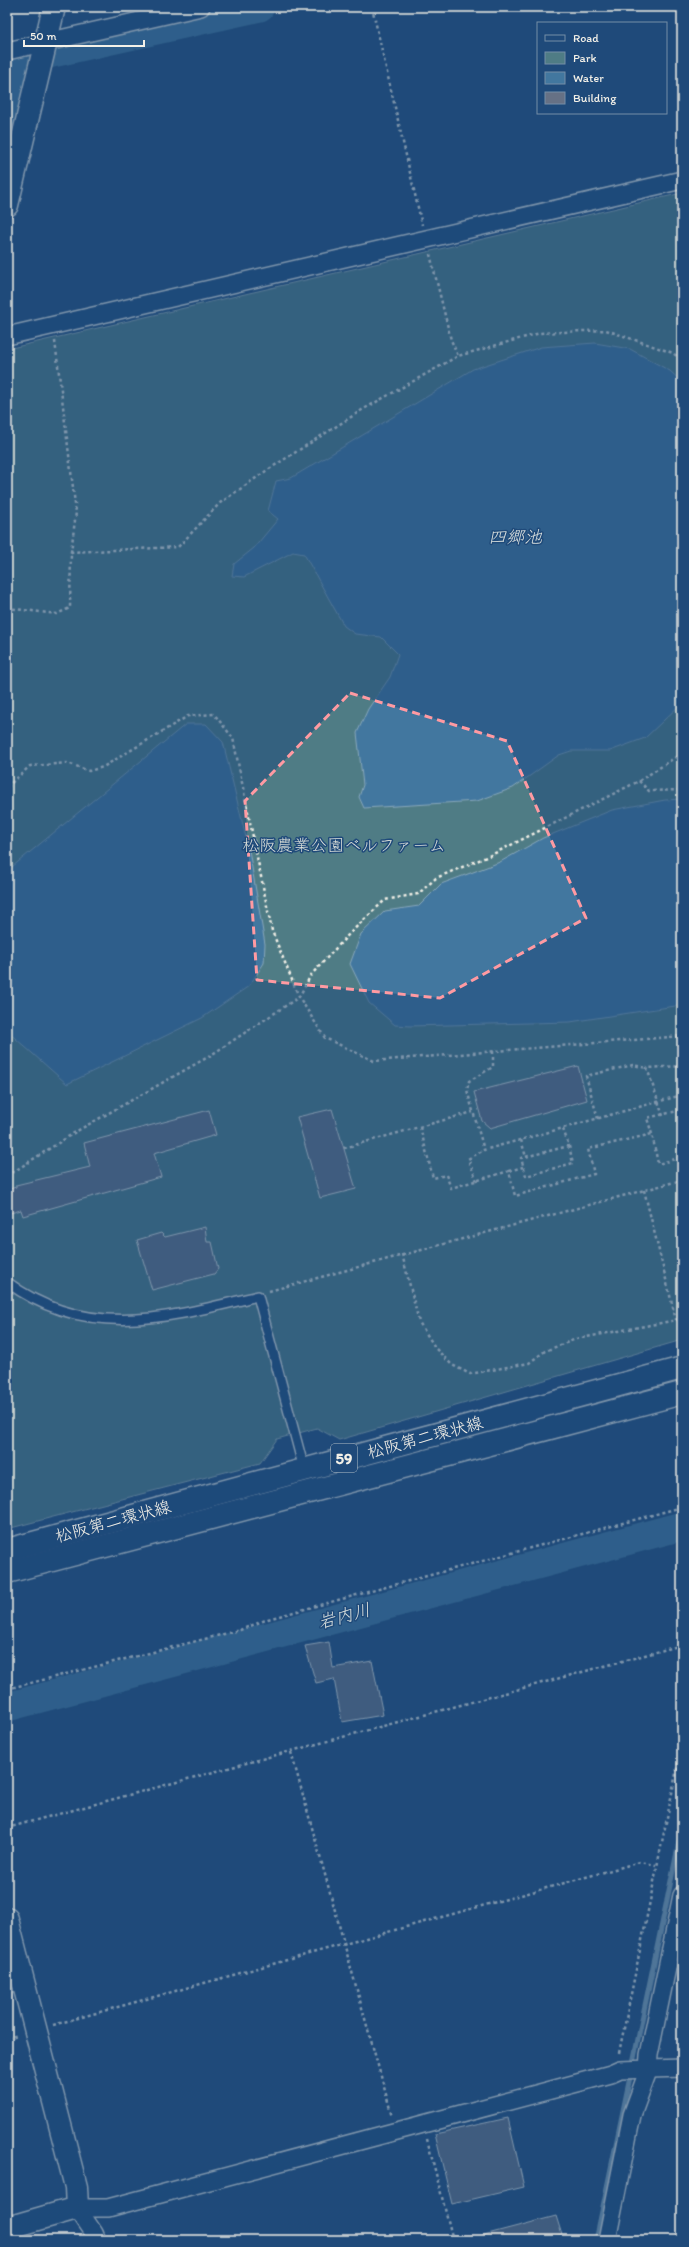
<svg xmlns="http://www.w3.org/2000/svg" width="689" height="2247" viewBox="0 0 689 2247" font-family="Itim,'Klee One',sans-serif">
<rect width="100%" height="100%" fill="#1f4a7a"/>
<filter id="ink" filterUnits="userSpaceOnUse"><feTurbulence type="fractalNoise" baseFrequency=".025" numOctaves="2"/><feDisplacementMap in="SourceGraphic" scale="8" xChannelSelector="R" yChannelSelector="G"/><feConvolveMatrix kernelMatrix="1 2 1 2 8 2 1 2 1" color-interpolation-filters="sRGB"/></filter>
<g filter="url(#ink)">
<path fill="#4f7c85" stroke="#a2b6b6" d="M 682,193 L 682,1340 L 339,1440 L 317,1428 L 277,1439 L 260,1463 L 7,1529 L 7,349 Z"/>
<g fill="#42779f" stroke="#89a8bc">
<path d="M 595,343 L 630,349 L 670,371 L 682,382 L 682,703 L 645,738 L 610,751 L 571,751 L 559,755 L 513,788 L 477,801 L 364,808 L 359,797 L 363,785 L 357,733 L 368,709 L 390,677 L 398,654 L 381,637 L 355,634 L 344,626 L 304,554 L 293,552 L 244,577 L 232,576 L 234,564 L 254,548 L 278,519 L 268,511 L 276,481 L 291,478 L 473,369 L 541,347 Z"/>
<path d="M 186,724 L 206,724 L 223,742 L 249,850 L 265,944 L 264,963 L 249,986 L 202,1018 L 67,1084 L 7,1031 L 7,871 Z"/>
<path d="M 682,799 L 682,1005 L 570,1022 L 410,1026 L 395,1025 L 369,1003 L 350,964 L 361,934 L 385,911 L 419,906 L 441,884 L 500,862 L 543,838 L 612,810 L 665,800 Z"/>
</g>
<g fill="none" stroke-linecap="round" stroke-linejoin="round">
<path stroke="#89a8bc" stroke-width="5" d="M 596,2240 L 682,1828"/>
<g stroke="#42779f" stroke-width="29">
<path d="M 7,112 L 17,66 L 25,59 L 260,7"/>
<path d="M 7,1707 L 682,1526"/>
</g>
</g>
<g fill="#667185" stroke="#f4f1e8">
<path d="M 578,1066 L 587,1100 L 490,1128 L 482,1121 L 474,1092 Z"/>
<path d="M 332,1109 L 356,1189 L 320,1198 L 297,1117 Z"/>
<path d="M 209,1110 L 216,1135 L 154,1153 L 161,1177 L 23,1216 L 21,1210 L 7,1214 L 7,1190 L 16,1187 L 16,1185 L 90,1167 L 84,1143 Z"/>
<path d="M 205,1227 L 207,1242 L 212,1242 L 218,1269 L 214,1274 L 152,1290 L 137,1240 L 161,1233 L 165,1237 Z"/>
<path d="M 329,1642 L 333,1668 L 372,1661 L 383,1715 L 342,1722 L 334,1679 L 316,1683 L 305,1646 Z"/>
<path d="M 508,2118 L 524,2187 L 452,2204 L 435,2134 Z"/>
<path d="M 556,2216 L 562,2235 L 545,2240 L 481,2240 L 480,2236 Z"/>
</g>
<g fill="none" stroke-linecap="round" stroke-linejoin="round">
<g stroke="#f4f1e8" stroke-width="12">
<path id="lane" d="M 7,1282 C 87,1342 171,1317 258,1296 L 304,1469"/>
</g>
<g stroke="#f4f1e8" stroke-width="20">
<g id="street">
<path d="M 7,51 L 201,7"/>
<path d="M 7,336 L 682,180"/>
<path d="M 77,2208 L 108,2208 L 611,2074 L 620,2070 L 682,2068"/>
<path d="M 77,2208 L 94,2233 L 97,2240"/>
<path d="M 607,2240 L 632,2115 L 648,2071 L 649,2055 L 682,1895"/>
</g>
</g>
<g stroke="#f4f1e8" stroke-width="25">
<g id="secondary">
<path d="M 7,205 L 54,7"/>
<path d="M 7,1919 L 76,2187 L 77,2208 L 7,2228"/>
</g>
</g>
<g stroke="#f4f1e8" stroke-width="25">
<g id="primary">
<path d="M 7,1550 L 682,1368"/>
<path d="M 7,1572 L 682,1393"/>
</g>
</g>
<g stroke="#f4f1e8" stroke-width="2.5" stroke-dasharray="3 3" stroke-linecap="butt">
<path d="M 372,7 L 422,225"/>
<path d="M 430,254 L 451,340 L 458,356"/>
<path d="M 55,341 L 76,512 L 71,552"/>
<path d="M 7,608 L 57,614 L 70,608 L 71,552 L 178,547 L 220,503 L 266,471 L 362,410 L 458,356 L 540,333 L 606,330 L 673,353 L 682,361"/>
<path d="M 639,781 L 649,791 L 682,790"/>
<path d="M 7,787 L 30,766 L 68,763 L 89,771 L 103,767 L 188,716 L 214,714 L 233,738 L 272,931 L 299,997 L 325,1038 L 374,1061 L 682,1036"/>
<path d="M 493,1051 L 493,1067 L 469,1081 L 467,1090 L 484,1150 L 682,1095"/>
<path d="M 663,1116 L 647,1068 L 682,1066"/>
<path d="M 598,1119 L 586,1076 L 633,1065 L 647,1068"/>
<path d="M 420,1127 L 433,1178 L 446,1175 L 451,1188 L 509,1171 L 515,1196 L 594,1174 L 588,1149 L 652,1134 L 658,1164 L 682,1157"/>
<path d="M 563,1129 L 569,1146"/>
<path d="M 652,1134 L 647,1118 L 682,1110"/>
<path d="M 521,1140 L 526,1157"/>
<path d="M 569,1146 L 573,1163 L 526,1176 L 521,1158 Z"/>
<path d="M 344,1148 L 473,1112"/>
<path d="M 509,1171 L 523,1167"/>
<path d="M 7,1176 L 77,1131 L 208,1057 L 299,997 L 311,975 L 350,933 L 385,900 L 418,894 L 436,878 L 491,855 L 639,781 L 682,753"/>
<path d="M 477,1181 L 468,1159 L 484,1150"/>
<path d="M 644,1190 L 676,1320"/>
<path d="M 402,1254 L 419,1322 L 436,1349 L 452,1365 L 470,1374 L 529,1363 L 545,1351 L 576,1339 L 682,1319"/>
<path d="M 269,1291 L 682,1180"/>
<path d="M 7,1689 L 240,1630 L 268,1619 L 682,1507"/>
<path d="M 291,1752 L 392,2116"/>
<path d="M 7,1828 L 682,1645"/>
<path d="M 53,2025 L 640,1862 L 656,1865"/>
<path d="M 7,2038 L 18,2035"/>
<path d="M 619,2053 L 682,1744"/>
<path d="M 427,2139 L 453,2240"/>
</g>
<use href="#lane" stroke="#1f4a7a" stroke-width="9"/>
<use href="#street" stroke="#1f4a7a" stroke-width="17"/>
<use href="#secondary" stroke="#1f4a7a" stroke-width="22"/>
<use href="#primary" stroke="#1f4a7a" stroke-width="22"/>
</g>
</g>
<path d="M0 0H689V2247H0ZM 350,693 L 507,741 L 586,918 L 440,998 L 257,980 L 245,801 Z" fill="#1f4a7a" fill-opacity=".55" fill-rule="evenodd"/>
<path fill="none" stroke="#ff9aa2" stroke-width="3" stroke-dasharray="8 5" stroke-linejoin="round" d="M 350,693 L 507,741 L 586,918 L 440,998 L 257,980 L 245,801 Z"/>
<g text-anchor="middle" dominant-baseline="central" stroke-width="3" stroke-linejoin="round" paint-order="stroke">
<rect fill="#1f4a7a" stroke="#b4bfc7" stroke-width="1" x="331" y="1444" width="26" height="28" rx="3"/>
<g font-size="16" font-weight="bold" fill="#f4f1e8">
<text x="344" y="1458">59</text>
</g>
<g font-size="17" fill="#dbdfd9" stroke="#1f4a7a">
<text x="344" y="845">松阪農業公園ベルファーム</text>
</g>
<g font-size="17" fill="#f4f1e8" stroke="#1f4a7a">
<text transform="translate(425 1437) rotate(-15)">松阪第二環状線</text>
<text transform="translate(113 1521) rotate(-15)">松阪第二環状線</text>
</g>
<g font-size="18" font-style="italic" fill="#d9dfdd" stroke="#1f4a7a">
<text x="515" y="537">四郷池</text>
<text transform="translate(344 1616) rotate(-15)">岩内川</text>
</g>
</g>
<rect width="689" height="2247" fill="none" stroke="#1f4a7a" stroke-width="24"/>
<rect x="12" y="12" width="665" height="2223" fill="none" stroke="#f4f1e8" stroke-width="1.5" filter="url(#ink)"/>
<rect x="537" y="22" width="130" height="92" fill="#1f4a7a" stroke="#748da6"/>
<rect x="545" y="35" width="20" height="6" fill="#1f4a7a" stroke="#748da6"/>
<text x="573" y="42" font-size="12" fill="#f4f1e8">Road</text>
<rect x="545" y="52" width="20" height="12" fill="#4f7c85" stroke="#748da6"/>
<text x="573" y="62" font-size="12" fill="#f4f1e8">Park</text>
<rect x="545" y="72" width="20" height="12" fill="#42779f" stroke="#748da6"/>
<text x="573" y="82" font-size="12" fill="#f4f1e8">Water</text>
<rect x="545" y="92" width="20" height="12" fill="#667185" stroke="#748da6"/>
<text x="573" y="102" font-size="12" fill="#f4f1e8">Building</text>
<path d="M24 40v6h120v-6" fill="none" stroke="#f4f1e8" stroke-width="2"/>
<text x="30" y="40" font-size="12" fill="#f4f1e8" stroke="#1f4a7a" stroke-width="3" paint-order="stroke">50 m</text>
</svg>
